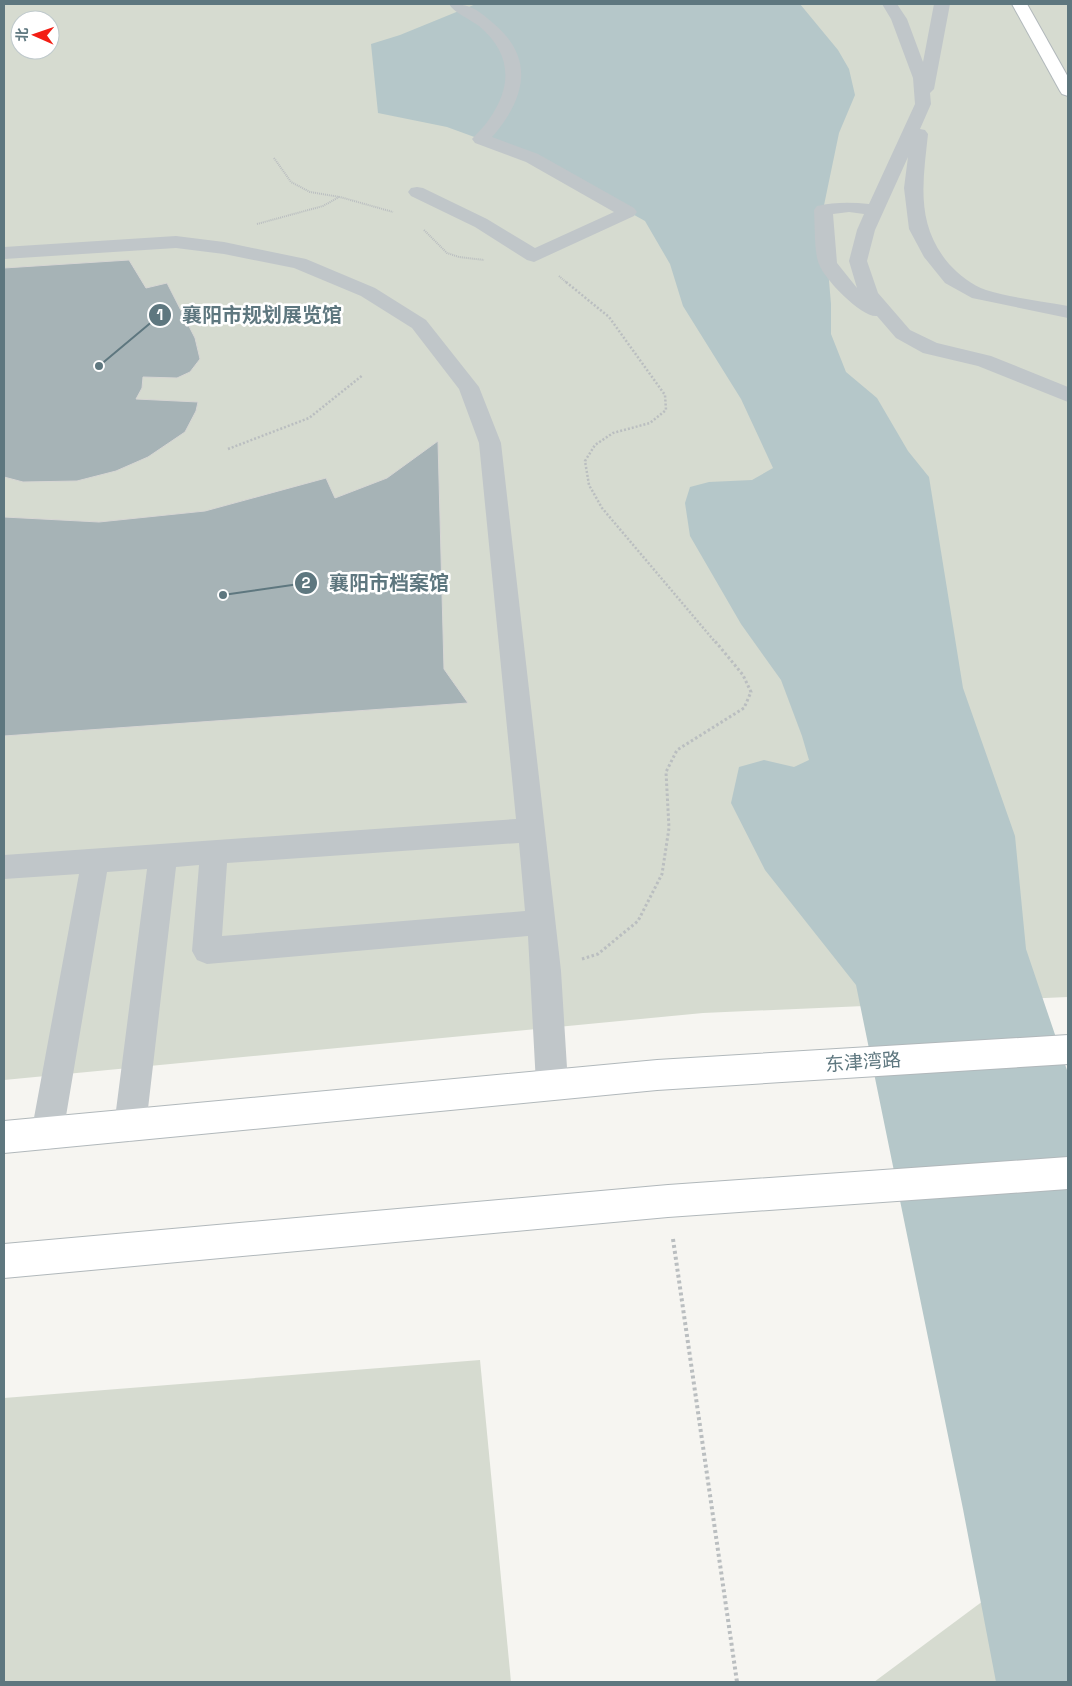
<svg xmlns="http://www.w3.org/2000/svg" width="1072" height="1686" viewBox="0 0 1072 1686" font-family="'Space Grotesk','Noto Sans SC',sans-serif">
<rect width="100%" height="100%" fill="#f6f5f1"/>
<g fill="#d6dbd0" fill-rule="evenodd">
<path d="M 4,4 L 1068,4 L 1068,997 L 703,1013 L 4,1080 ZM 20,20 L 50,20 L 50,50 L 20,50 Z"/>
<path d="M 480,1360 L 511,1682 L 4,1682 L 4,1398 Z"/>
<path d="M 1068,1538 L 1068,1682 L 874,1682 Z"/>
</g>
<path fill="#b5c7c9" d="M 476,4 L 800,4 L 838,50 L 849,69 L 855,95 L 839,133 L 823,210 L 831,304 L 831,334 L 846,372 L 877,398 L 908,451 L 929,477 L 963,688 L 1015,836 L 1026,949 L 1068,1073 L 1068,1682 L 996,1682 L 963,1509 L 856,985 L 765,870 L 731,803 L 739,767 L 764,760 L 794,767 L 809,760 L 802,736 L 781,680 L 741,624 L 690,536 L 685,503 L 690,487 L 709,482 L 752,480 L 773,468 L 741,399 L 683,306 L 670,264 L 645,221 L 532,158 L 447,127 L 378,113 L 371,44 L 400,35 Z"/>
<g fill="#a6b3b6" stroke="#d7d6d4">
<path d="M 129,260 L 146,288 L 167,283 L 195,338 L 200,359 L 190,372 L 177,378 L 143,377 L 142,388 L 136,399 L 198,402 L 196,411 L 185,432 L 148,457 L 116,471 L 77,481 L 23,482 L 4,477 L 4,268 Z"/>
<path d="M 438,441 L 444,669 L 468,703 L 4,736 L 4,517 L 99,522 L 205,511 L 326,478 L 335,498 L 387,478 Z"/>
</g>
<g fill="none" stroke-linecap="round" stroke-linejoin="round">
<g stroke="#b1b8bb" stroke-width="2">
<g id="major">
<path d="M 1012,4 L 1027,4 L 1068,77 L 1068,96 L 1062,94 L 1060,91 Z"/>
<path d="M 1068,1035 L 1068,1064 L 657,1090 L 4,1153 L 4,1121 L 657,1060 Z"/>
<path d="M 1068,1157 L 1068,1189 L 668,1217 L 4,1278 L 4,1244 L 668,1185 Z"/>
</g>
</g>
<g stroke="#babec0" stroke-width="2" stroke-dasharray="1 1" stroke-linecap="butt">
<path d="M 274,158 L 291,182 L 310,192 L 340,197 L 393,212"/>
<path d="M 257,224 L 323,206 L 339,197"/>
<path d="M 424,230 L 447,253 L 459,257 L 484,260"/>
<path d="M 559,276 L 567,283"/>
</g>
<g stroke="#babec0" stroke-width="2.5" stroke-dasharray="2 2" stroke-linecap="butt">
<path d="M 566,282 L 609,317 L 665,395 L 666,410 L 650,423 L 613,433 L 595,445 L 585,461 L 589,485 L 602,508 L 716,643"/>
<path d="M 228,449 L 309,418 L 363,375"/>
</g>
<path stroke="#babec0" stroke-width="3" stroke-dasharray="2.5 2.5" stroke-linecap="butt" d="M 582,959 L 598,954 L 638,921 L 662,874 L 669,828 L 666,772 L 677,750 L 744,708 L 751,692 L 743,675 L 715,641"/>
<path stroke="#babec0" stroke-width="4" stroke-dasharray="3 3" stroke-linecap="butt" d="M 673,1239 L 737,1682"/>
<g fill="#c0c6c9" fill-rule="evenodd">
<path d="M 449,4 C 470,4 477,9 493,23 C 536,59 525,99 492,137 L 538,154 L 634,208 L 637,212 L 634,216 L 534,262 L 527,260 L 475,227 L 411,196 L 408,192 L 411,188 L 417,187 L 423,188 L 487,219 L 535,248 L 614,212 L 526,162 L 475,143 L 472,139 C 478,132 485,126 490,118 C 513,84 511,53 479,26 C 470,19 454,13 449,4 Z"/>
<path d="M 882,4 L 897,4 L 907,19 L 923,62 L 934,4 L 950,4 L 934,89 L 930,93 L 931,104 L 920,129 L 925,130 L 928,134 C 923,182 915,224 949,264 C 959,275 972,285 986,290 C 1012,298 1041,301 1068,306 L 1068,318 L 972,298 L 945,283 L 924,257 L 909,229 L 904,188 L 908,157 L 875,230 L 867,261 L 878,293 L 910,330 L 937,343 L 991,356 L 1068,387 L 1068,402 L 978,366 L 923,353 L 896,338 L 877,316 C 862,318 824,279 819,264 C 814,253 815,223 814,210 L 817,206 C 834,202 851,202 869,204 L 915,104 L 913,78 L 891,19 ZM 849,212 L 864,214 L 857,230 L 849,261 L 857,288 L 837,263 L 833,214 Z"/>
<path d="M 176,236 L 224,242 L 306,259 L 375,288 L 426,320 L 479,387 L 501,443 L 561,971 L 568,1084 L 563,1095 L 552,1099 L 541,1095 L 536,1084 L 528,936 L 207,964 L 197,960 L 192,951 L 199,865 L 176,867 L 146,1126 L 141,1137 L 130,1142 L 119,1137 L 114,1126 L 147,869 L 107,872 L 63,1134 L 58,1145 L 47,1150 L 36,1145 L 31,1134 L 79,874 L 4,879 L 4,855 L 516,819 L 479,443 L 459,389 L 412,328 L 361,296 L 294,268 L 224,254 L 176,248 L 4,259 L 4,247 ZM 519,843 L 525,911 L 222,936 L 227,863 Z"/>
</g>
<use href="#major" fill="#fff" fill-rule="evenodd"/>
</g>
<g text-anchor="middle" dominant-baseline="central" stroke-width="5" stroke-linejoin="round" paint-order="stroke">
<g font-size="19" fill="#5e777f" stroke="#fff">
<text transform="translate(863 1062) rotate(-4)">东津湾路</text>
</g>
</g>
<path fill="none" stroke="#5e777f" stroke-width="2" d="M99 366L160 315M223 595L306 583"/>
<g fill="#5e777f" stroke="#fff" stroke-width="2">
<circle cx="99" cy="366" r="5"/>
<circle cx="223" cy="595" r="5"/>
<circle cx="160" cy="315" r="12"/>
<circle cx="306" cy="583" r="12"/>
</g>
<g font-size="15" text-anchor="middle" font-weight="bold" fill="#fff">
<text x="160" y="320">1</text>
<text x="306" y="588">2</text>
</g>
<g font-size="20" text-anchor="middle" font-weight="bold" fill="#5e777f" stroke="#fff" stroke-width="5" stroke-linejoin="round" paint-order="stroke">
<text x="262" y="322">襄阳市规划展览馆</text>
<text x="389" y="590">襄阳市档案馆</text>
</g>
<rect width="1072" height="1686" fill="none" stroke="#5e777f" stroke-width="10"/>
<g transform="translate(35 35) rotate(272)"><circle r="24" fill="#ffffff" stroke="#bfc9cc"/>
<path d="M0-4L9 19L0 12L-9 19Z" fill="#f31e14"/>
<text y="-8" font-size="14" font-weight="bold" text-anchor="middle" fill="#5e777f">北</text>
</g>
</svg>
